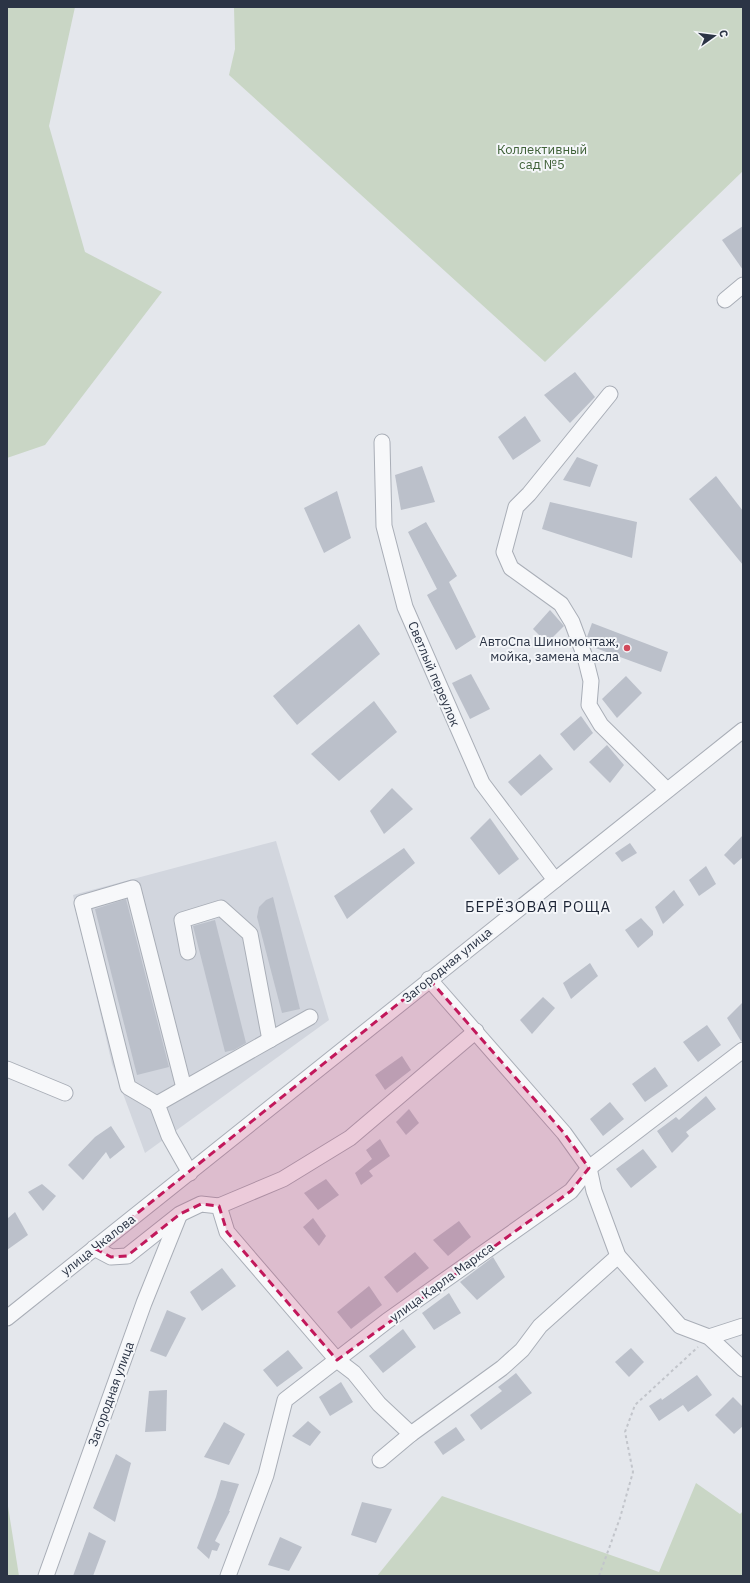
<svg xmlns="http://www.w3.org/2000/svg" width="750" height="1583" viewBox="0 0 750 1583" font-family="'IBM Plex Sans',sans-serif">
<rect width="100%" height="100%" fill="#e4e7ec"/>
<path fill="#d2d6de" d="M 276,841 L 329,1020 L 145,1153 L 112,1064 L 73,895 Z"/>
<g fill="#c9d6c5">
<path d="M 7,7 L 75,7 L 49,126 L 85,252 L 162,292 L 45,445 L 7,458 Z"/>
<path d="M 234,7 L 743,7 L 743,171 L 545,362 L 229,75 L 235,49 Z"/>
<path d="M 696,1483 L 740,1514 L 743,1511 L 743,1576 L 377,1576 L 442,1496 L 659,1572 Z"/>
<path d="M 7,1500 L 19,1576 L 7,1576 Z"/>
</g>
<g fill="#bbc0ca">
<path d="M 743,226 L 743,270 L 722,240 Z"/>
<path d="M 575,372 L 595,397 L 570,423 L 544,395 Z"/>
<path d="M 525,416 L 541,441 L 513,460 L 498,437 Z"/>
<path d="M 577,457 L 598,465 L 590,487 L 563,480 Z"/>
<path d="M 422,466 L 435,502 L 401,510 L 395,475 Z"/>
<path d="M 716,476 L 743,511 L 743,565 L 689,499 Z"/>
<path d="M 337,491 L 351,538 L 324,553 L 304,508 Z"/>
<path d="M 550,502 L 637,522 L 632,558 L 542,529 Z"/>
<path d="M 426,522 L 457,576 L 449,582 L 476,637 L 456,650 L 427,595 L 437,589 L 408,532 Z"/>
<path d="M 550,610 L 564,626 L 547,643 L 533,629 Z"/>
<path d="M 592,623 L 668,652 L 661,672 L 590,646 L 587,637 Z"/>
<path d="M 359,624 L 380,654 L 297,725 L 273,696 Z"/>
<path d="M 471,674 L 490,709 L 470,719 L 452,683 Z"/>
<path d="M 626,676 L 642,693 L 617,718 L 602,699 Z"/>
<path d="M 374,701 L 397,732 L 339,781 L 311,754 Z"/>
<path d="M 581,716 L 593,733 L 574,751 L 560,734 Z"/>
<path d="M 607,745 L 624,765 L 610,783 L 589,762 Z"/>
<path d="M 540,754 L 553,769 L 521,796 L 508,782 Z"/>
<path d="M 392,788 L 413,809 L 384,834 L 370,811 Z"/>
<path d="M 490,818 L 519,859 L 499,875 L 470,838 Z"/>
<path d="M 743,835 L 743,857 L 734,865 L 724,855 Z"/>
<path d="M 630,843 L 637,853 L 622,862 L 615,853 Z"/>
<path d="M 404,848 L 415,863 L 347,919 L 334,896 Z"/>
<path d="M 706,866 L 716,884 L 699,896 L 689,880 Z"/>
<path d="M 674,890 L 684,905 L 663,924 L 655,907 Z"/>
<path d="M 273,897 L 300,1009 L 282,1013 L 257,917 L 259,907 L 266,900 Z"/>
<path d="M 126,899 L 169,1067 L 137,1075 L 95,909 Z"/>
<path d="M 641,918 L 653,931 L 653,935 L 638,948 L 625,930 Z"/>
<path d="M 215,920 L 246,1043 L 234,1050 L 225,1052 L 193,926 Z"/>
<path d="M 590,963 L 598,976 L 571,999 L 563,983 Z"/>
<path d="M 543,997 L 555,1008 L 532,1034 L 520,1020 Z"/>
<path d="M 743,1002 L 743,1041 L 741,1041 L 727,1018 Z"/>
<path d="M 707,1025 L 721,1045 L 698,1062 L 683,1042 Z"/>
<path d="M 402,1056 L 411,1070 L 385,1090 L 375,1075 Z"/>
<path d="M 655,1067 L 668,1086 L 645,1102 L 632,1084 Z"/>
<path d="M 706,1096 L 716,1109 L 686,1132 L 689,1136 L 672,1153 L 657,1131 L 676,1117 L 679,1120 Z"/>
<path d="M 610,1102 L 624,1119 L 603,1136 L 590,1119 Z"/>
<path d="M 409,1109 L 419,1123 L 406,1135 L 396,1122 Z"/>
<path d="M 111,1126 L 125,1147 L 110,1159 L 106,1152 L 83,1180 L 68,1165 L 95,1137 Z"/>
<path d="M 380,1139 L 390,1156 L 369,1171 L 373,1176 L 361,1185 L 355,1173 L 372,1159 L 366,1150 Z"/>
<path d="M 643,1149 L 657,1167 L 631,1188 L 616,1169 Z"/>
<path d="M 326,1179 L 339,1195 L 318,1210 L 304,1193 Z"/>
<path d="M 42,1184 L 56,1196 L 43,1211 L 28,1192 Z"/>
<path d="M 15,1212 L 28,1235 L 7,1250 L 7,1219 Z"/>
<path d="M 313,1218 L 326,1236 L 319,1246 L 303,1227 Z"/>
<path d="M 459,1221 L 471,1237 L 448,1256 L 433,1240 Z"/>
<path d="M 415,1252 L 429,1268 L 397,1293 L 384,1277 Z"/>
<path d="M 493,1257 L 505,1277 L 477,1300 L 460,1282 Z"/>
<path d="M 222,1268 L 236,1286 L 202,1311 L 190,1292 Z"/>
<path d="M 369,1286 L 382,1305 L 351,1329 L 337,1312 Z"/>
<path d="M 449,1293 L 461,1313 L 434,1330 L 422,1313 Z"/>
<path d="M 167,1310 L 186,1318 L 166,1357 L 150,1351 Z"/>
<path d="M 403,1329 L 416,1347 L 383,1373 L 369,1356 Z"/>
<path d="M 631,1348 L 644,1362 L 629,1377 L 615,1362 Z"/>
<path d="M 288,1350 L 303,1368 L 277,1387 L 263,1370 Z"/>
<path d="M 516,1373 L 532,1393 L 481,1430 L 470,1415 L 502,1391 L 498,1387 Z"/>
<path d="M 697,1375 L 712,1395 L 688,1412 L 683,1405 L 659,1421 L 649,1406 L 661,1398 L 662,1400 Z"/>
<path d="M 341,1382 L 353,1402 L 330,1416 L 319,1397 Z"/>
<path d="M 167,1390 L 166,1431 L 145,1432 L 149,1391 Z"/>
<path d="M 733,1397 L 743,1407 L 743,1426 L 734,1434 L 715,1415 Z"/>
<path d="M 308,1421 L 321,1432 L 310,1446 L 292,1436 Z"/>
<path d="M 224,1422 L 245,1434 L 229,1465 L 204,1457 Z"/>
<path d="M 456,1427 L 465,1440 L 443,1455 L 434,1442 Z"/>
<path d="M 116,1454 L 131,1463 L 115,1522 L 93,1508 Z"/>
<path d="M 221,1480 L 239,1484 L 229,1511 L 230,1511 L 215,1541 L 220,1544 L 217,1551 L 212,1550 L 209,1559 L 197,1548 L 216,1497 Z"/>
<path d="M 362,1502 L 392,1509 L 376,1543 L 351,1535 Z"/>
<path d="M 89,1532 L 106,1541 L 93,1576 L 73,1576 Z"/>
<path d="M 280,1537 L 302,1547 L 289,1571 L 268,1565 Z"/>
</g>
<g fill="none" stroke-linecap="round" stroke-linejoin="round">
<g stroke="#a9aeb7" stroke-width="17">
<g id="minor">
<path d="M 725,300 L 743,285"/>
<path d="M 610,394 L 529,494 L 516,507 L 504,552 L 511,568 L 561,604 L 572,622 L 585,657 L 591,681 L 589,705 L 601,725 L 667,790"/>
<path d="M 382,442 L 384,526 L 405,607 L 482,783 L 555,880"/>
<path d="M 188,952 L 182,920 L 221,908 L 250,934 L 270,1040"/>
<path d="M 429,979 L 564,1133 L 589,1168 L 594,1191 L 618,1256 L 680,1326 L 709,1337 L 743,1369"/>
<path d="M 7,1069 L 65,1093"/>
<path d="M 157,1104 L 128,1087 L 82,903 L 133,888 L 184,1088"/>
<path d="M 190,1173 L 169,1136 L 157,1104 L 310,1017"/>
<path d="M 219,1206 L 283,1179 L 350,1138 L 476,1031"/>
<path d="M 94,1248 L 111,1257 L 127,1256 L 180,1214 L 201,1204 L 219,1206 L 227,1232 L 337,1360 L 354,1373 L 379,1404 L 411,1434"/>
<path d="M 7,1318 L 743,730"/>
<path d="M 709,1337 L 743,1326"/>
<path d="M 380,1460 L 411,1434 L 502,1368 L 522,1350 L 540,1326 L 618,1256"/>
<path d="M 46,1576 L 144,1303 L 179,1216"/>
<path d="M 228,1576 L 266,1475 L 285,1400 L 387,1321 L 571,1191 L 589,1168 L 743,1050"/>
</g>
</g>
<path stroke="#c2c5cb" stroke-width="2" stroke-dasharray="3 3" stroke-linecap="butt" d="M 599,1576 L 620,1518 L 633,1472 L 625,1432 L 635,1405 L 698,1347"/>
<use href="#minor" stroke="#f7f8fa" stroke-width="15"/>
</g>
<path fill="#c2185b" fill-opacity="0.2" stroke="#c2185b" stroke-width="3" stroke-dasharray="8 5" stroke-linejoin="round" d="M 429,979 L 564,1133 L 589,1168 L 571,1191 L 337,1360 L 227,1232 L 219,1206 L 201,1204 L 180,1214 L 127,1256 L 111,1257 L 94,1248 Z"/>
<circle fill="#d1495b" stroke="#f4f6f9" stroke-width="1.5" cx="627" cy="648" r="4"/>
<g text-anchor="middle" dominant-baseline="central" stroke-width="4" stroke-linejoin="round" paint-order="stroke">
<g font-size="13" fill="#3f6138" stroke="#f4f6f9">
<text x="542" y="149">Коллективный<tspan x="542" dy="15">сад №5</tspan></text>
</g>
<g font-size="13" fill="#2b3445" stroke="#f4f6f9" text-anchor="end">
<text x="619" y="641">АвтоСпа Шиномонтаж,<tspan x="619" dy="15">мойка, замена масла</tspan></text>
</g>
<g font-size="13" fill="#2b3445" stroke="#f4f6f9">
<text transform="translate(434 674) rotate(67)">Светлый переулок</text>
<text transform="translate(447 965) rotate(-39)">Загородная улица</text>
<text transform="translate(98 1245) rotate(-38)">улица Чкалова</text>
<text transform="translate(442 1282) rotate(-36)">улица Карла Маркса</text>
<text transform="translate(111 1394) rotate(-70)">Загородная улица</text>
</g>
<g font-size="15" letter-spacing="1" fill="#1d2536" stroke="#f4f6f9">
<text x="538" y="906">БЕРЁЗОВАЯ РОЩА</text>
</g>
</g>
<rect width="750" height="1583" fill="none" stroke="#2b3445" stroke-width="16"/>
<g transform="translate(714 36) rotate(76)" stroke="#f4f6f9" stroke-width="3" paint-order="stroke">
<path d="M0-3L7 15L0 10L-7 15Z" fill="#2b3445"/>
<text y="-6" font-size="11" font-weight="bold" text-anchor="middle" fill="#2b3445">С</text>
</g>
</svg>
